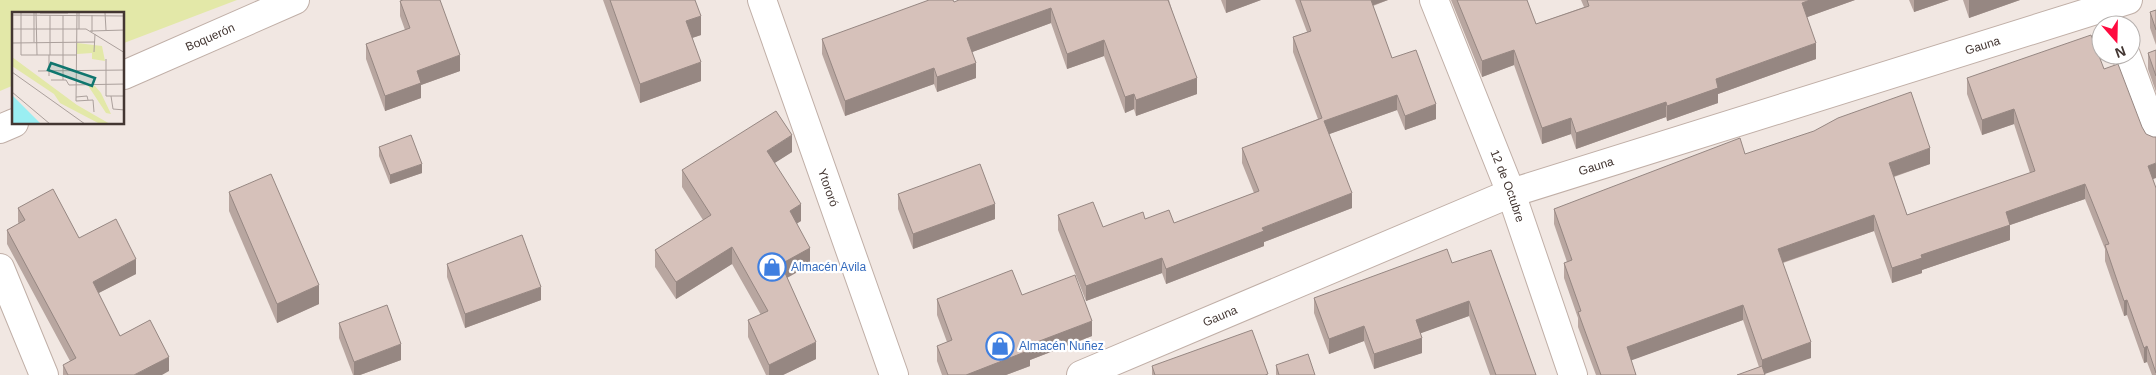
<svg xmlns="http://www.w3.org/2000/svg" width="2156" height="375" viewBox="0 0 2156 375" font-family="Arial,sans-serif">
<rect width="100%" height="100%" fill="#f1e7e2"/>
<polygon fill="#e3e8a8" points="0,0 237,0 124,43 124,14 14,14 14,85 0,91"/>
<g fill="none" stroke-linecap="round" stroke-linejoin="round">
<g stroke="#c0afa7" stroke-width="30">
<g id="minor">
<path id="s1" d="M762 0 894 375"/>
<path id="s2" d="M1434 0 1511 193 1573 375"/>
<polyline points="2126,55 2156,137"/>
<path id="s3" d="M124 75 295 0"/>
<polyline points="0,129 14,123"/>
<polyline points="0,268 44,375"/>
<path id="s4" d="M1081 375 1511 193 2128 0"/>
</g>
</g>
<use href="#minor" stroke="#fff" stroke-width="28"/>
</g>
<g fill="#b8a6a0">
<polygon points="603,0 695,0 701,35 692,38 701,81 640,103"/>
<polygon points="1169,0 1197,94 1136,116 1134,109 1125,113 1104,56 1067,69 1051,23 972,52 976,78 937,92 934,84 845,116 822,54 822,39 954,2"/>
<polygon points="1221,0 1261,0 1226,13"/>
<polygon points="1295,0 1388,0 1373,6 1392,58 1436,119 1405,130 1397,110 1329,134 1352,208 1264,242 1264,246 1166,284 1162,273 1086,301 1058,230 1058,215 1103,227 1145,219 1174,223 1254,193 1242,163 1242,148 1318,119 1293,52 1293,37 1307,32"/>
<polygon points="1451,0 1527,0 1536,24 1584,7 1581,0 1855,0 1807,17 1816,59 1718,94 1718,103 1667,121 1666,117 1576,149 1571,134 1542,144 1514,65 1482,77"/>
<polygon points="1909,0 1949,0 1914,12"/>
<polygon points="1963,0 2020,0 1969,18"/>
<polygon points="400,1 460,71 421,85 421,98 385,111 366,59 366,44 405,30 400,16"/>
<polygon points="2156,10 2156,45 2150,28 2150,12"/>
<polygon points="2156,50 2156,92 2148,69 2148,53"/>
<polygon points="2104,69 2153,179 2156,188 2156,375 2152,375 2147,362 2144,363 2127,315 2124,316 2105,261 2105,249 2085,199 2010,225 2010,240 1922,270 1922,273 1892,283 1874,231 1783,263 1811,358 1759,367 1743,320 1631,360 1636,375 1596,375 1578,327 1578,318 1564,278 1564,263 1567,262 1554,224 1554,209 1745,154 1930,164 1894,177 1907,215 2030,173 2014,124 1982,135 1967,94 1967,78"/>
<polygon points="379,147 422,173 390,184 379,156"/>
<polygon points="792,152 774,163 801,221 796,223 810,265 787,278 816,359 783,375 766,375 748,337 748,320 761,315 732,264 676,299 655,267 655,250 703,220 682,187 682,170"/>
<polygon points="229,192 319,304 277,323 229,211"/>
<polygon points="898,194 995,219 913,249 898,209"/>
<polygon points="18,208 79,238 136,274 98,293 120,336 169,371 70,361 7,244 7,230 19,224 18,222"/>
<polygon points="1452,263 1536,375 1490,375 1469,316 1420,333 1422,353 1374,369 1364,341 1329,354 1314,313 1314,298"/>
<polygon points="447,264 541,300 465,328 447,277"/>
<polygon points="1022,295 1092,336 1030,360 1030,366 1006,375 942,375 937,361 937,346 947,342 937,315 937,299"/>
<polygon points="339,323 401,360 360,375 353,375 339,338"/>
<polygon points="63,365 68,375 63,375"/>
<polygon points="1276,365 1315,375 1276,375"/>
<polygon points="1152,366 1268,375 1152,375"/>
</g>
<g fill="#968782">
<polygon points="1226,0 1261,0 1226,13"/>
<polygon points="1368,0 1388,0 1368,7"/>
<polygon points="1810,0 1855,0 1802,19 1802,3"/>
<polygon points="1914,0 1949,0 1914,12"/>
<polygon points="1969,0 2020,0 1969,18"/>
<polygon points="1051,8 1051,23 967,54 967,38"/>
<polygon points="701,16 701,35 686,40 686,21"/>
<polygon points="1104,40 1104,56 1067,69 1067,54"/>
<polygon points="1816,43 1816,59 1718,94 1718,103 1667,121 1667,106 1716,79"/>
<polygon points="1514,50 1514,65 1482,77 1482,61"/>
<polygon points="460,55 460,71 421,85 421,98 385,111 385,96 417,71"/>
<polygon points="701,62 701,81 640,103 640,84"/>
<polygon points="976,63 976,78 937,92 937,77"/>
<polygon points="934,68 934,84 845,116 845,101"/>
<polygon points="1197,78 1197,94 1136,116 1136,100"/>
<polygon points="1134,94 1134,109 1125,113 1125,97"/>
<polygon points="1397,95 1397,110 1324,136 1324,121"/>
<polygon points="1666,102 1666,117 1576,149 1576,133"/>
<polygon points="1436,104 1436,119 1405,130 1405,116"/>
<polygon points="2014,109 2014,124 1982,135 1982,120"/>
<polygon points="1571,118 1571,134 1542,144 1542,128"/>
<polygon points="792,135 792,152 767,168 767,151"/>
<polygon points="1930,148 1930,164 1889,178 1889,163"/>
<polygon points="2156,163 2156,178 2148,181 2148,166"/>
<polygon points="422,164 422,173 390,184 390,175"/>
<polygon points="2085,184 2085,199 2010,225 2010,240 1922,270 1922,273 1892,283 1892,268 2006,212"/>
<polygon points="1352,193 1352,208 1264,242 1264,246 1166,284 1166,269 1262,228"/>
<polygon points="801,204 801,221 790,228 790,211"/>
<polygon points="995,204 995,219 913,249 913,234"/>
<polygon points="1874,215 1874,231 1778,264 1778,249"/>
<polygon points="732,247 732,264 676,299 676,282"/>
<polygon points="810,248 810,265 781,281 781,264"/>
<polygon points="1162,258 1162,273 1086,301 1086,286"/>
<polygon points="136,259 136,274 93,296 93,282"/>
<polygon points="319,285 319,304 277,323 277,304"/>
<polygon points="541,287 541,300 465,328 465,314"/>
<polygon points="2127,300 2127,315 2124,316 2124,301"/>
<polygon points="1469,301 1469,316 1416,335 1416,320"/>
<polygon points="1743,305 1743,320 1627,362 1627,347"/>
<polygon points="1092,321 1092,336 1030,360 1030,366 1006,375 966,375 1029,345"/>
<polygon points="1364,326 1364,341 1329,354 1329,339"/>
<polygon points="1422,338 1422,353 1374,369 1374,354"/>
<polygon points="816,342 816,359 783,375 769,375 769,365"/>
<polygon points="1811,342 1811,358 1762,375 1762,360"/>
<polygon points="401,344 401,360 360,375 354,375 354,362"/>
<polygon points="2147,346 2147,362 2144,363 2144,348"/>
<polygon points="169,357 169,371 162,375 134,375"/>
</g>
<g fill="#d6c1ba" stroke="#968782">
<polygon points="403,0 440,0 460,55 417,71 421,83 385,96 366,44 410,28 400,1"/>
<polygon points="610,0 695,0 701,16 686,21 701,62 640,84"/>
<polygon points="929,0 953,0 954,2 959,0 1168,0 1197,78 1136,100 1134,94 1125,97 1104,40 1067,54 1051,8 967,38 976,63 937,77 934,68 845,101 822,39"/>
<polygon points="1300,0 1371,0 1392,58 1416,50 1436,104 1405,116 1397,95 1324,121 1352,193 1262,228 1264,231 1166,269 1162,258 1086,286 1058,215 1093,202 1103,227 1143,212 1145,219 1169,210 1174,223 1259,191 1242,148 1322,118 1293,37 1311,31"/>
<polygon points="1457,0 1527,0 1536,24 1589,6 1587,0 1810,0 1802,3 1816,43 1716,79 1718,88 1667,106 1666,102 1576,133 1571,118 1542,128 1514,50 1482,61"/>
<polygon points="2156,10 2156,30 2150,12"/>
<polygon points="2091,35 2104,69 2118,64 2142,127 2146,134 2153,137 2156,137 2156,163 2148,166 2156,188 2156,373 2147,346 2144,348 2127,300 2124,301 2105,245 2109,244 2085,184 2006,212 2010,225 1921,255 1922,258 1892,268 1874,215 1778,249 1811,342 1762,360 1743,305 1627,347 1636,375 1601,375 1578,312 1581,311 1564,263 1572,260 1554,209 1740,138 1745,154 1814,131 1838,118 1911,92 1930,148 1889,163 1907,215 2035,171 2014,109 1982,120 1967,78"/>
<polygon points="2156,50 2156,76 2148,53"/>
<polygon points="776,111 792,135 767,151 801,204 790,211 810,248 781,264 816,342 769,365 748,320 768,311 732,247 676,282 655,250 711,215 682,170"/>
<polygon points="411,135 422,164 390,175 379,147"/>
<polygon points="980,164 995,204 913,234 898,194"/>
<polygon points="271,174 319,285 277,304 229,192"/>
<polygon points="53,189 79,238 116,219 136,259 93,282 120,336 150,320 169,357 134,375 68,375 63,365 76,358 7,230 25,220 18,208"/>
<polygon points="522,235 541,287 465,314 447,264"/>
<polygon points="1447,249 1452,263 1491,250 1536,375 1496,375 1469,301 1416,320 1422,338 1374,354 1364,326 1329,339 1314,298"/>
<polygon points="1012,270 1022,295 1075,275 1092,321 1029,345 1030,350 966,375 948,375 937,346 952,340 937,299"/>
<polygon points="387,305 401,344 354,362 339,323"/>
<polygon points="1252,330 1268,374 1265,375 1155,375 1152,366"/>
<polygon points="1308,354 1315,375 1279,375 1276,365"/>
<polygon points="1762,366 1765,375 1737,375"/>
</g>
<defs>
<g id="shop-ring" transform="scale(1.4375)"><circle r="9.5" fill="#fff" stroke="#3f7fe0" stroke-width="1.5"/><path d="M-5-2.5h2.3a2.7 3.5 0 0 1 5.4 0H5L5.5 6h-11ZM-1.5-2.5h3a1.5 2.3 0 0 0-3 0Z" fill="#3f7fe0"/></g>
</defs>
<g fill-rule="evenodd">
<use href="#shop-ring" x="772" y="267"/>
<use href="#shop-ring" x="1000" y="346"/>
</g>
<g text-anchor="middle" stroke-width="4.5" stroke-linejoin="round" paint-order="stroke">
<g font-size="12" fill="#433632" stroke="#fff">
<text dy="4" stroke="none"><textPath href="#s3" startOffset="94">Boquerón</textPath></text>
<text dy="4" stroke="none"><textPath href="#s4" startOffset="961">Gauna</textPath></text>
<text dy="4" stroke="none"><textPath href="#s4" startOffset="556">Gauna</textPath></text>
<text dy="4" stroke="none"><textPath href="#s2" startOffset="200">12 de Octubre</textPath></text>
<text dy="4" stroke="none"><textPath href="#s1" startOffset="199">Ytororó</textPath></text>
<text dy="4" stroke="none"><textPath href="#s4" startOffset="151">Gauna</textPath></text>
</g>
<g font-size="12" fill="#366cbe" stroke="#fff" text-anchor="start">
<text x="791" y="271">Almacén Avila</text>
<text x="1019" y="350">Almacén Nuñez</text>
</g>
</g>
<g transform="translate(12 12)">
<rect width="112" height="112" fill="#f1e7e2"/>
<path d="M65 31 90 34 93 49 80 47V41L65 42ZM0 45 65 93 98 112H88L48 91 42 82 0 54ZM75 72 83 74 89 81 99 102 94 101Z" fill="#e3e8a8"/>
<path d="M0 83 29 112H0Z" fill="#9aeef2"/>
<path fill="none" stroke="#aba09c" stroke-width="1" d="M9 0V43H64M22 0V30M24 0 25 43M65 0 64 89 81 88 82 100M28 1H56M93 1 94 18M0 3 113 4M38 3V43M0 17H22M22 17H74L113 41M67 17V0M78 19 113 18M80 20V3M0 31 83 30M82 40 83 22M37 43V64M94 47V84H113M26 59 113 58M0 60 73 112M39 68H54L57 73 113 72M51 68V3M0 80 38 112M99 84 101 97 113 98M64 85 75 84 76 88"/>
<path fill="#0f766e" fill-opacity="0.15" stroke="#0f766e" stroke-width="2.5" d="M39 51 83 66 80 74 36 58Z"/>
<rect width="112" height="112" fill="none" stroke="#433632" stroke-width="2.5"/>
</g>
<g transform="translate(2116 40) rotate(160)"><circle r="24" fill="#ffffff" stroke="#b4afad"/>
<path d="M0-4L9 19L0 12L-9 19Z" fill="#ff0b40"/>
<text y="-8" font-size="14" font-weight="bold" text-anchor="middle" fill="#433632">N</text>
</g>
</svg>
